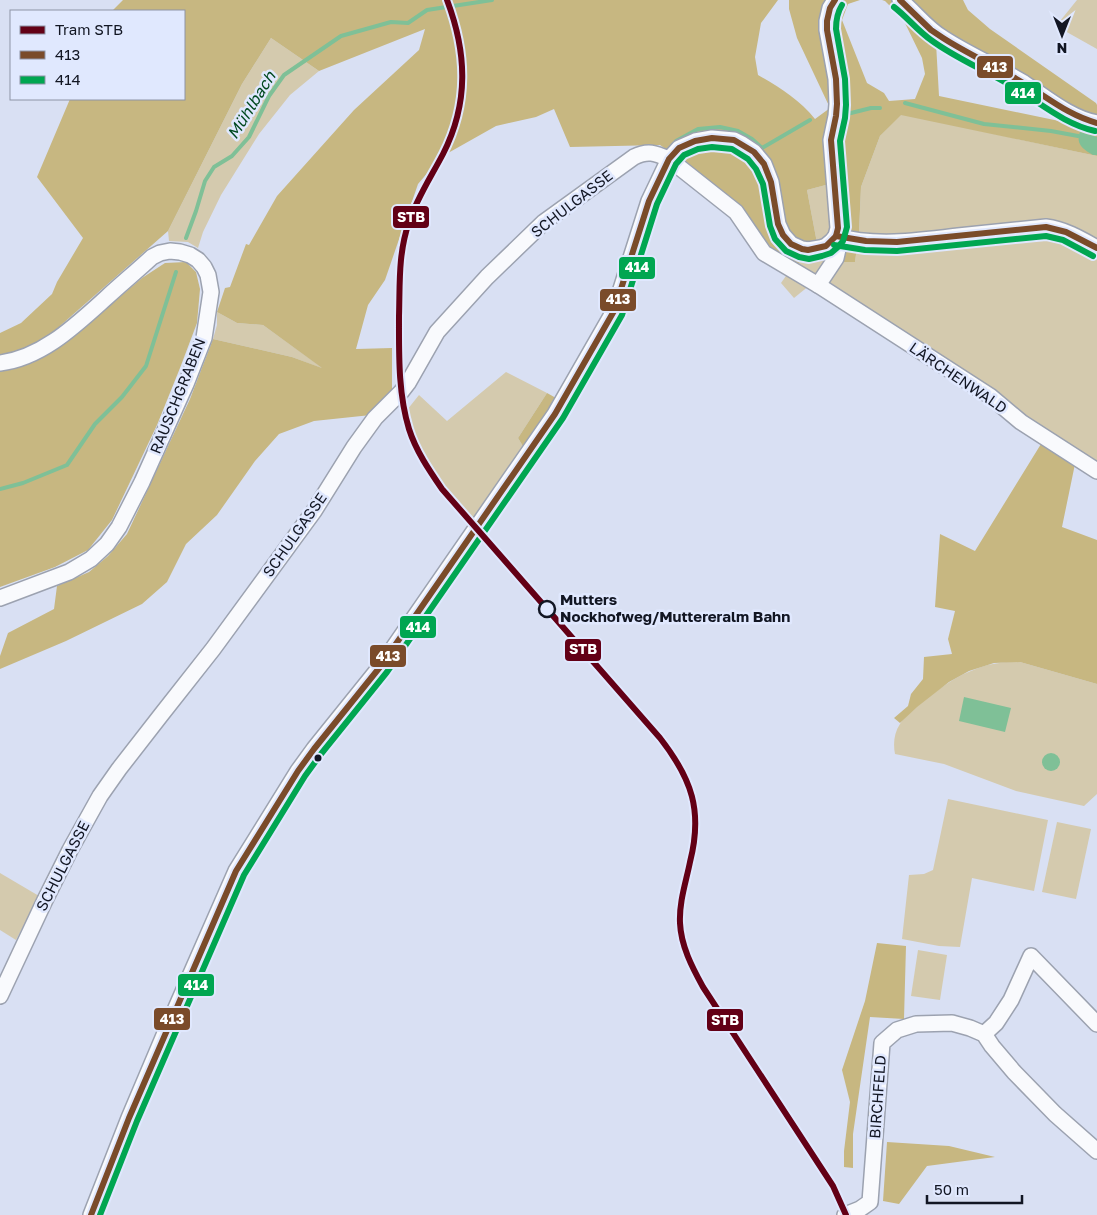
<svg xmlns="http://www.w3.org/2000/svg" width="1097" height="1215" viewBox="0 0 1097 1215" font-family="'Golos Text',sans-serif">
<rect width="100%" height="100%" fill="#d9e0f3"/>
<g fill="#d4caae">
<polygon points="1077,0 1097,0 1097,49 1056,26"/>
<polygon points="271,38 319,71 290,95 259,134 221,195 203,232 198,248 188,242 169,241 168,231 242,84"/>
<polygon points="901,114 1097,156 1097,466 796,266 817,243 807,190 837,182 855,262 859,232 861,187 880,136"/>
<polygon points="788,273 810,285 794,298 781,283"/>
<polygon points="217,312 237,323 263,325 324,369 292,357 213,339 217,325"/>
<path d="M506 372 547 393 518 438 524 448 474 519C453 496 431 472 418 444 413 433 411 421 407 410L419 395 447 421Z"/>
<path d="M1020 662 1097 684V794L1084 806 1016 791 944 764 895 754C893 744 894 733 900 724 910 708 953 677 971 671 978 668 986 665 993 664 1002 662 1011 662 1020 662Z"/>
<polygon points="948,799 1048,820 1034,891 972,878 960,947 939,946 902,939 909,875 924,874 933,870"/>
<polygon points="1057,822 1091,829 1076,899 1042,892"/>
<polygon points="0,873 39,896 16,940 0,930"/>
<polygon points="918,950 947,955 940,1000 911,996"/>
</g>
<g fill="#c7b781" fill-rule="evenodd">
<path d="M123 0H778L761 23 755 57 758 75C779 87 800 100 815 119L830 108 797 38 789 9V0H860L848 4 842 20 867 83 884 93 889 101 915 99 925 74 922 58 903 19 885 1 882 0H963L968 10 990 29 1096 103 1097 105V156L901 115 880 136 861 187 859 232 855 262H840L837 182 807 190 817 243 796 266 772 249 742 210 680 159 660 145 570 147 554 109 536 117 496 126 441 157 418 184 385 280 368 305 356 349 392 348V393L371 415 314 421 279 434 255 461 217 515 186 544 167 582 142 604 66 641 0 669V656L8 633 54 609 57 586 89 572 108 556 127 534 190 399 213 339 292 357 322 368 263 325 237 323 217 312 225 288 230 287 246 244 249 245 277 196 354 110 419 50 425 29 319 71 271 38 242 84 168 231 52 333C35 345 21 353 0 355V333L21 323 52 294 57 282 83 238 37 177 70 99H184V11H112ZM936 43 1024 90 1067 119 1064 122 939 96Z"/>
<polygon points="186,262 196,272 200,289 197,323 180,368 157,425 112,520 88,550 55,567 0,587 0,370 40,359 83,328 142,278 165,263"/>
<polygon points="547,393 556,398 524,448 518,438"/>
<polygon points="1041,444 1075,464 1062,527 1097,540 1097,684 1020,662 994,663 969,671 949,682 917,707 900,723 894,718 908,706 911,694 923,679 924,657 952,654 948,639 955,611 935,607 940,534 975,551"/>
<polygon points="877,943 906,946 904,1019 870,1017 853,1134 853,1168 844,1167 844,1151 850,1102 842,1070 865,1001"/>
<polygon points="887,1142 949,1146 995,1157 927,1166 899,1204 883,1201"/>
</g>
<g fill="#7fc097">
<path d="M1080 132 1097 137V155H1093C1084 150 1075 144 1080 132Z"/>
<polygon points="964,697 1011,708 1005,732 959,721"/>
<circle cx="1051" cy="762" r="9"/>
</g>
<g fill="none" stroke-linecap="round" stroke-linejoin="round">
<g stroke="#7fc097" stroke-width="4">
<polyline points="905,103 984,124 1051,131 1078,136"/>
<polyline points="847,114 871,108 880,108"/>
<polyline points="676,141 698,129 720,127 738,131 752,139 762,148 810,120"/>
<polyline points="186,238 196,211 205,181 214,167 232,156 249,137 269,96 284,75 341,36 391,22 408,23 427,10 492,0"/>
<polyline points="0,489 23,483 67,465 95,424 122,397 146,366 176,272"/>
</g>
<g stroke="#9ca2b0" stroke-width="18">
<g id="minor">
<path d="M900 0C915 12 926 28 943 38 969 55 998 67 1024 83 1047 98 1070 118 1097 123"/>
<path d="M836 236C875 247 918 241 958 236 987 233 1016 230 1046 227 1064 229 1081 239 1097 248"/>
<polyline points="818,285 836,258 839,245 836,236"/>
<path d="M0 363C42 358 76 325 106 298 121 284 137 271 152 257L160 253 170 251 180 252 190 255 198 260 204 267 208 275 211 292 204 338 186 384 142 482 119 527 107 544 91 559 69 572 0 598"/>
<path d="M0 996 45 900 70 850 100 796 119 769 161 715 213 649 314 511 354 447 375 418 401 392 408 383 437 332 487 277 544 222 634 157C648 150 655 153 669 159L736 212 764 253 818 285 990 396 1021 422 1097 471"/>
<polyline points="984,1034 996,1023 1011,1000 1031,956 1097,1024"/>
<polyline points="91,1215 129,1118 165,1033 236,871 298,771 314,749 380,667 555,414 614,311 649,201 669,159 679,148 695,141 712,138 734,140 742,144 754,152 764,164 771,182 778,224 783,235 791,244 802,249 808,250 820,248 826,246 832,241 836,236 838,228 831,140 836,116 837,104 836,79 827,30 827,21 830,8 835,0"/>
<polyline points="845,1215 860,1209 870,1202 882,1043 897,1030 916,1024 952,1023 970,1028 984,1034 992,1046 1014,1072 1055,1114 1097,1151"/>
</g>
</g>
<use href="#minor" stroke="#f9fafd" stroke-width="15"/>
<g stroke="#e0e8fe" stroke-width="10">
<g id="bus-1">
<path d="M900 0 931 30 943 38C968 54 995 66 1020 81 1046 96 1067 115 1097 123"/>
<polyline points="836,236 866,241 897,242 1046,227 1066,232 1097,248"/>
<polyline points="91,1215 129,1118 236,871 298,771 314,749 380,667 555,414 614,311 649,201 669,159 679,148 695,141 712,138 734,140 754,152 764,164 771,182 778,224 783,235 791,244 802,249 808,250 826,246 836,236 838,228 831,140 836,116 837,104 836,79 827,30 827,21 830,8 835,0"/>
</g>
</g>
<g stroke="#e0e8fe" stroke-width="10">
<g id="bus-2">
<path d="M894 7C907 17 918 31 931 40 958 60 990 72 1018 90 1043 105 1065 124 1095 131"/>
<polyline points="834,245 865,250 897,251 1046,236 1063,240 1093,256"/>
<path d="M100 1215 137 1121 244 875 305 776 321 754 387 672 563 418 622 315 657 204 676 164 684 155 698 149 712 147 732 149 748 159 756 169 763 184 770 226 775 239 786 251 799 257 809 259 822 256 831 253 838 247 843 241 847 227 840 141 845 118 846 105 845 79 836 29C836 20 837 13 842 5"/>
</g>
</g>
<use href="#bus-1" stroke="#7a4b2a" stroke-width="6"/>
<use href="#bus-2" stroke="#00a651" stroke-width="6"/>
<g stroke="#e0e8fe" stroke-width="10">
<path id="tram-1" d="M447 0C467 53 469 103 443 154 431 177 417 198 409 222 398 254 400 284 399 316 399 354 398 393 409 429 416 451 429 470 442 489L660 738C692 779 703 811 690 862 686 882 679 902 680 923 681 946 692 967 703 987L833 1186 846 1215"/>
</g>
<use href="#tram-1" stroke="#630016" stroke-width="6"/>
</g>
<circle fill="#e0e8fe" stroke="#121623" stroke-width="2.5" cx="547" cy="609" r="8"/>
<circle fill="#121623" stroke="#e0e8fe" stroke-width="2" cx="318" cy="758" r="4.5"/>
<g text-anchor="middle" stroke-width="5" stroke-linejoin="round" paint-order="stroke">
<g font-size="15" fill="#121623" stroke="#e0e8fe">
<text transform="translate(572 204) rotate(-38)" y="5">SCHULGASSE</text>
<text transform="translate(958 378) rotate(34)" y="5">LÄRCHENWALD</text>
<text transform="translate(178 396) rotate(-68)" y="5">RAUSCHGRABEN</text>
<text transform="translate(295 535) rotate(-55)" y="5">SCHULGASSE</text>
<text transform="translate(63 866) rotate(-63)" y="5">SCHULGASSE</text>
<text transform="translate(878 1097) rotate(-86)" y="5">BIRCHFELD</text>
</g>
<g font-size="15" font-weight="bold" fill="#121623" stroke="#e0e8fe" text-anchor="start">
<text x="560" y="605">Mutters<tspan x="560" dy="17">Nockhofweg/Muttereralm Bahn</tspan></text>
</g>
<g font-size="16" font-style="italic" fill="#01491f" stroke="#e0e8fe">
<text transform="translate(251 105) rotate(-58)" y="6">Mühlbach</text>
</g>
</g>
<g stroke="#e0e8fe" stroke-width="2">
<rect x="976" y="55" width="38" height="24" rx="5" fill="#7a4b2a"/>
<rect x="1004" y="81" width="38" height="24" rx="5" fill="#00a651"/>
<rect x="392" y="205" width="38" height="24" rx="5" fill="#630016"/>
<rect x="618" y="256" width="38" height="24" rx="5" fill="#00a651"/>
<rect x="599" y="288" width="38" height="24" rx="5" fill="#7a4b2a"/>
<rect x="399" y="615" width="38" height="24" rx="5" fill="#00a651"/>
<rect x="564" y="638" width="38" height="24" rx="5" fill="#630016"/>
<rect x="369" y="644" width="38" height="24" rx="5" fill="#7a4b2a"/>
<rect x="177" y="973" width="38" height="24" rx="5" fill="#00a651"/>
<rect x="153" y="1007" width="38" height="24" rx="5" fill="#7a4b2a"/>
<rect x="706" y="1008" width="38" height="24" rx="5" fill="#630016"/>
</g>
<g font-size="14" text-anchor="middle" font-weight="bold" fill="#fff">
<text x="995" y="72">413</text>
<text x="1023" y="98">414</text>
<text x="411" y="222">STB</text>
<text x="637" y="272">414</text>
<text x="618" y="304">413</text>
<text x="418" y="632">414</text>
<text x="583" y="654">STB</text>
<text x="388" y="661">413</text>
<text x="196" y="990">414</text>
<text x="172" y="1024">413</text>
<text x="725" y="1025">STB</text>
</g>
<rect x="10" y="10" width="175" height="90" fill="#e0e8fe" stroke="#8e94a6"/>
<rect x="20" y="26" width="25" height="8" fill="#630016" stroke="#8e94a6"/>
<text x="55" y="35" font-size="15" fill="#121623">Tram STB</text>
<rect x="20" y="51" width="25" height="8" fill="#7a4b2a" stroke="#8e94a6"/>
<text x="55" y="60" font-size="15" fill="#121623">413</text>
<rect x="20" y="76" width="25" height="8" fill="#00a651" stroke="#8e94a6"/>
<text x="55" y="85" font-size="15" fill="#121623">414</text>
<g transform="translate(1062 35) rotate(180)" stroke="#e0e8fe" stroke-width="4" paint-order="stroke">
<path d="M0-4L9 19L0 12L-9 19Z" fill="#121623"/>
<text y="-8" font-size="14" font-weight="bold" text-anchor="middle" fill="#121623">N</text>
</g>
<path d="M927 1195v8h95v-8" fill="none" stroke="#121623" stroke-width="2.5"/>
<text x="934" y="1195" font-size="15" fill="#121623" stroke="#e0e8fe" stroke-width="4" paint-order="stroke">50 m</text>
</svg>
